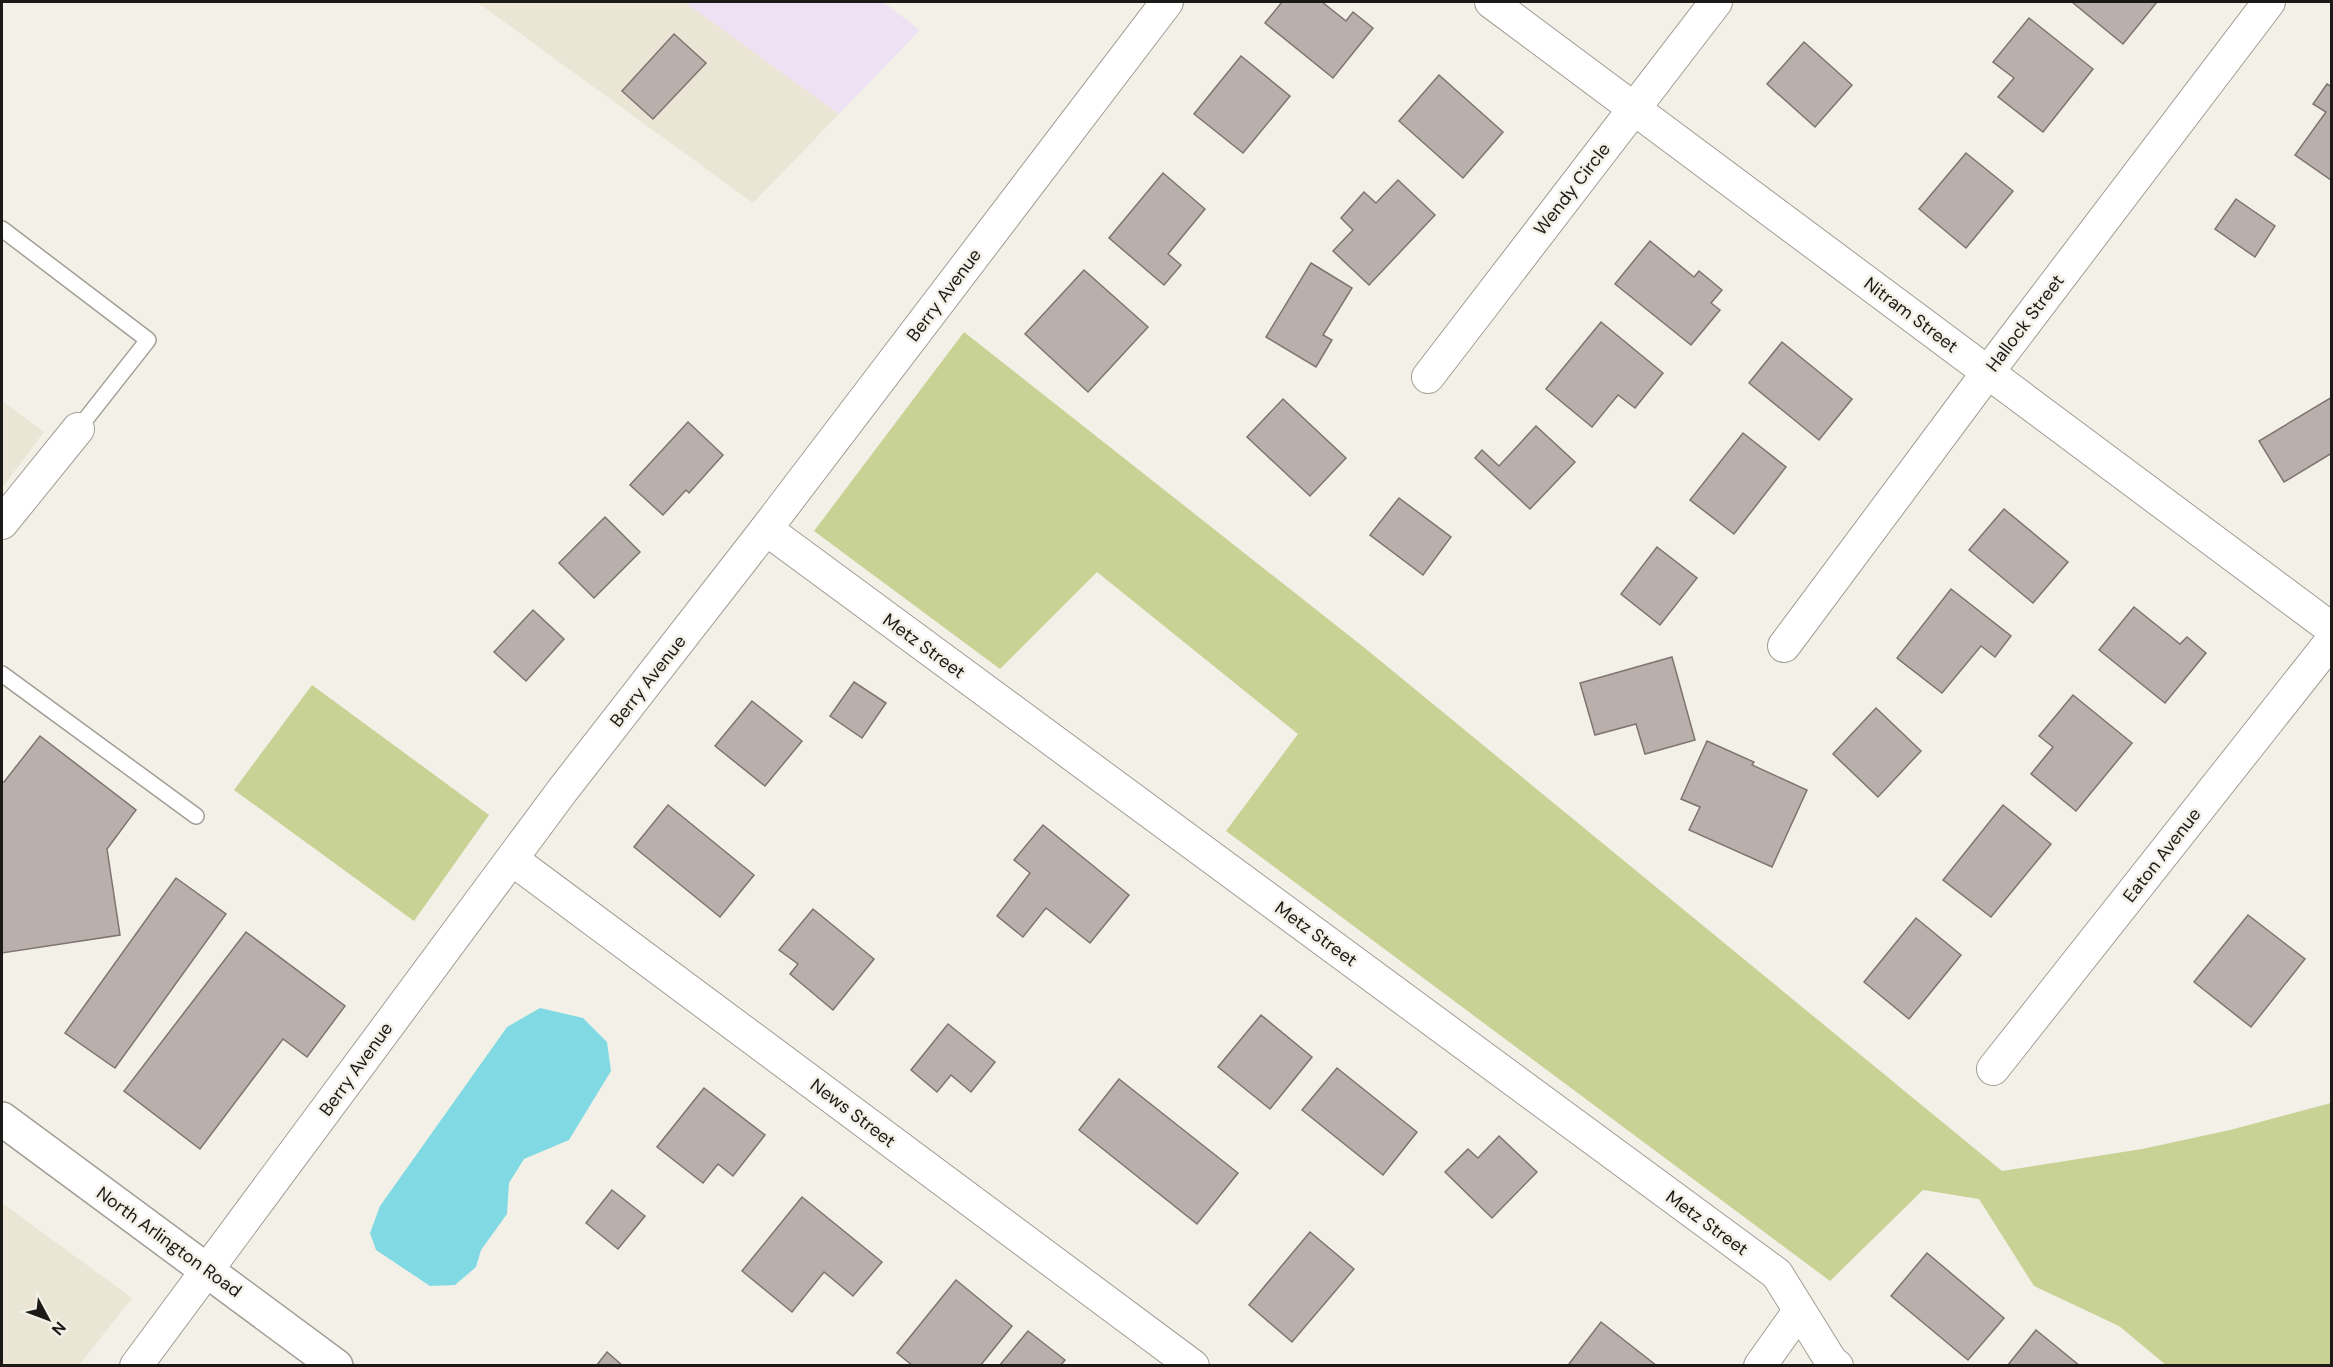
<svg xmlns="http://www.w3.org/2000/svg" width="2333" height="1367" viewBox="0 0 2333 1367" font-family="'DM Sans',sans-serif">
<rect width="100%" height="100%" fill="#f3f0e7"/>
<g fill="#eae5d4">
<polygon points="477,2 685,2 839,114 753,203"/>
<polygon points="2,401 44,432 2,488"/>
<polygon points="2,1203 132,1298 79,1365 2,1365"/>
</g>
<polygon fill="#efe1f4" points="685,2 883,2 920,30 839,114"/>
<g fill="#c8d295">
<polygon points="964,332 1366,649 2002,1171 2142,1149 2230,1130 2331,1103 2331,1365 2166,1365 2119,1326 2034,1286 1979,1199 1923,1190 1830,1281 1226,831 1298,734 1097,572 1000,669 814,531"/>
<polygon points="312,685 489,815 414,921 234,790"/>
</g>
<polygon fill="#81dae3" points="540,1008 583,1018 607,1042 611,1071 569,1140 524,1159 509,1183 507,1214 481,1250 476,1267 455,1285 430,1286 376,1250 370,1233 380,1206 507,1027"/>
<g fill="#b9afab" stroke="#7e7471" stroke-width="1.5">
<polygon points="1282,2 1322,2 1346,21 1353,12 1373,28 1333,78 1265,23"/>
<polygon points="2072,2 2157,2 2123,44"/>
<polygon points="2029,18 2093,69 2043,132 1998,97 2014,78 1993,62"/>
<polygon points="674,34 706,63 653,119 622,91"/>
<polygon points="1804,42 1852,85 1815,127 1767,84"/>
<polygon points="1241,56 1290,96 1243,153 1194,114"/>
<polygon points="1439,75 1503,132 1463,178 1399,121"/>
<polygon points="2327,84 2332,87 2331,180 2295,155 2326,112 2313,104"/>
<polygon points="1966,153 2013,191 1966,248 1919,209"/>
<polygon points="1163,173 1205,209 1168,254 1181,265 1164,285 1109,238"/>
<polygon points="1398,180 1435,215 1369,285 1333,251 1353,230 1341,218 1364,192 1376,203"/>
<polygon points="2236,199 2275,226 2255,257 2215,229"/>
<polygon points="1650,241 1694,277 1699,271 1722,290 1711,303 1720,310 1691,345 1615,284"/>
<polygon points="1311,263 1352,288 1323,335 1332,340 1316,367 1266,337"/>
<polygon points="1084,270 1148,327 1088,392 1025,334"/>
<polygon points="1601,322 1663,373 1635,408 1618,395 1592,427 1546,389"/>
<polygon points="1782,342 1852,399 1819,440 1749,383"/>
<polygon points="2332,397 2332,453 2284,482 2259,441"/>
<polygon points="1283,399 1346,458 1310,496 1247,437"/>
<polygon points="688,422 723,455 689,493 686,490 663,515 630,485"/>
<polygon points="1536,426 1575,462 1530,509 1475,458 1482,450 1499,466"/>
<polygon points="1743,433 1786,467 1734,534 1690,500"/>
<polygon points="1399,498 1451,537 1423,575 1370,535"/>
<polygon points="2004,509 2068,562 2033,603 1969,550"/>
<polygon points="605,517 640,552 594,598 559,563"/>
<polygon points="1657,547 1697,578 1660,625 1621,594"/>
<polygon points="1951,589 2011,636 1995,657 1981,646 1942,693 1897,658"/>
<polygon points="2134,607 2180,644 2187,637 2206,653 2165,703 2099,650"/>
<polygon points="533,610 564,639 526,681 494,652"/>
<polygon points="1672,657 1695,740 1645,754 1636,724 1595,735 1580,683"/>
<polygon points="854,682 886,703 862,738 830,716"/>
<polygon points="2073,695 2132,743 2076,811 2031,774 2053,747 2039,736"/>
<polygon points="752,701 802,741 765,786 715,746"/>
<polygon points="1876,708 1921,751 1878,797 1833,754"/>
<polygon points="40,736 136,810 107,849 120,935 2,953 2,782 4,782"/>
<polygon points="1707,741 1754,762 1752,765 1807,790 1772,867 1689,830 1700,807 1681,799"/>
<polygon points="668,805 754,875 720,917 634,847"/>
<polygon points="2003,805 2051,844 1991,917 1943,880"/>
<polygon points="1043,825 1129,895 1090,943 1046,908 1023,937 997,916 1030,873 1014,860"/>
<polygon points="176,878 226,914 115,1068 65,1033"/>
<polygon points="813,909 874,959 833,1010 790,974 798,964 779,950"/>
<polygon points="2248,915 2305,959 2251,1027 2194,982"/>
<polygon points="1916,918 1961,955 1909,1019 1864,982"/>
<polygon points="246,932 345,1006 307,1057 283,1039 200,1149 124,1091"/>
<polygon points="1261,1015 1312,1057 1270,1109 1218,1067"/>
<polygon points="948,1024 995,1062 971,1092 951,1075 937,1092 911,1070"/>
<polygon points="1337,1068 1417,1132 1383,1175 1302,1110"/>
<polygon points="1119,1079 1238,1173 1197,1224 1079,1130"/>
<polygon points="704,1088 765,1135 733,1176 718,1164 703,1183 657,1147"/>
<polygon points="1499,1136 1537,1172 1492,1218 1445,1172 1468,1149 1478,1158"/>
<polygon points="612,1190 645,1216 618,1249 586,1223"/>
<polygon points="802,1197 882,1262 853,1296 824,1272 792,1312 742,1271"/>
<polygon points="1310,1232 1354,1269 1292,1342 1249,1305"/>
<polygon points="1927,1253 2004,1318 1968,1360 1891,1296"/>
<polygon points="956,1280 1012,1326 980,1366 913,1366 897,1353"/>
<polygon points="1601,1322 1657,1366 1571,1366 1569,1364"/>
<polygon points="2036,1330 2080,1366 2007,1366"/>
<polygon points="1028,1331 1065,1360 1060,1366 999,1366"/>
<polygon points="607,1352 623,1366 596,1366"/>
</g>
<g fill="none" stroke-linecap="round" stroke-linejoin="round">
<g stroke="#a09e95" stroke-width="18">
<g id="service">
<polyline points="2,229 148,340 78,429"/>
<polyline points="2,674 196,816"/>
</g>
</g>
<g stroke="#a09e95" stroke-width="34">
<g id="minor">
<polyline points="1491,2 2332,629"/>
<polyline points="1428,377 1716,2"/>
<polyline points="2,523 78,429"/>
<polyline points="766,529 1777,1274 1831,1361 1837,1366"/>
<polyline points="1784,646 1988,372 2269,2"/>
<polyline points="513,860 1193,1366"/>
<polyline points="1993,1069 2332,640"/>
<polyline points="136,1366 562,791 766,529 1167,2"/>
<polyline points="1760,1366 1799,1311"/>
</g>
</g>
<g stroke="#a09e95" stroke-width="36">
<polyline id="secondary" points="2,1119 336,1366"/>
</g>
<use href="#service" stroke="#fff" stroke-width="15"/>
<use href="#minor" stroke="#fff" stroke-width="32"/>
<use href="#secondary" stroke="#fff" stroke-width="33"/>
</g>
<g text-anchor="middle" stroke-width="5" stroke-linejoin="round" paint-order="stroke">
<g font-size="18" fill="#1b1a16" stroke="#f3f0e7">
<text transform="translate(1572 189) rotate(-52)" y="6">Wendy Circle</text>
<text transform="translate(944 295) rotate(-53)" y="6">Berry Avenue</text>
<text transform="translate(1911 315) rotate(37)" y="6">Nitram Street</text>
<text transform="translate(2025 323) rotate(-53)" y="6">Hallock Street</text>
<text transform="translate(924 646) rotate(36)" y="6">Metz Street</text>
<text transform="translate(648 681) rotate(-52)" y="6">Berry Avenue</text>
<text transform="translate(2162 855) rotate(-52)" y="6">Eaton Avenue</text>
<text transform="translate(1316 934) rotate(36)" y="6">Metz Street</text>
<text transform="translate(356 1069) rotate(-54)" y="6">Berry Avenue</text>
<text transform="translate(853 1113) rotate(37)" y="6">News Street</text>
<text transform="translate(1707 1223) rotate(36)" y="6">Metz Street</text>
<text transform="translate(169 1242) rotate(36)" y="6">North Arlington Road</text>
</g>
</g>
<rect width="2333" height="1367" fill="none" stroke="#1b1a16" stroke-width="6"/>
<g transform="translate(48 1319) rotate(131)" stroke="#f3f0e7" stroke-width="4.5" paint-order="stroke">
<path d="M0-4.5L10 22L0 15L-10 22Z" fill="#1b1a16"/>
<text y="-9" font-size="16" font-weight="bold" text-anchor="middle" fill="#1b1a16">N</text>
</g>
</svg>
